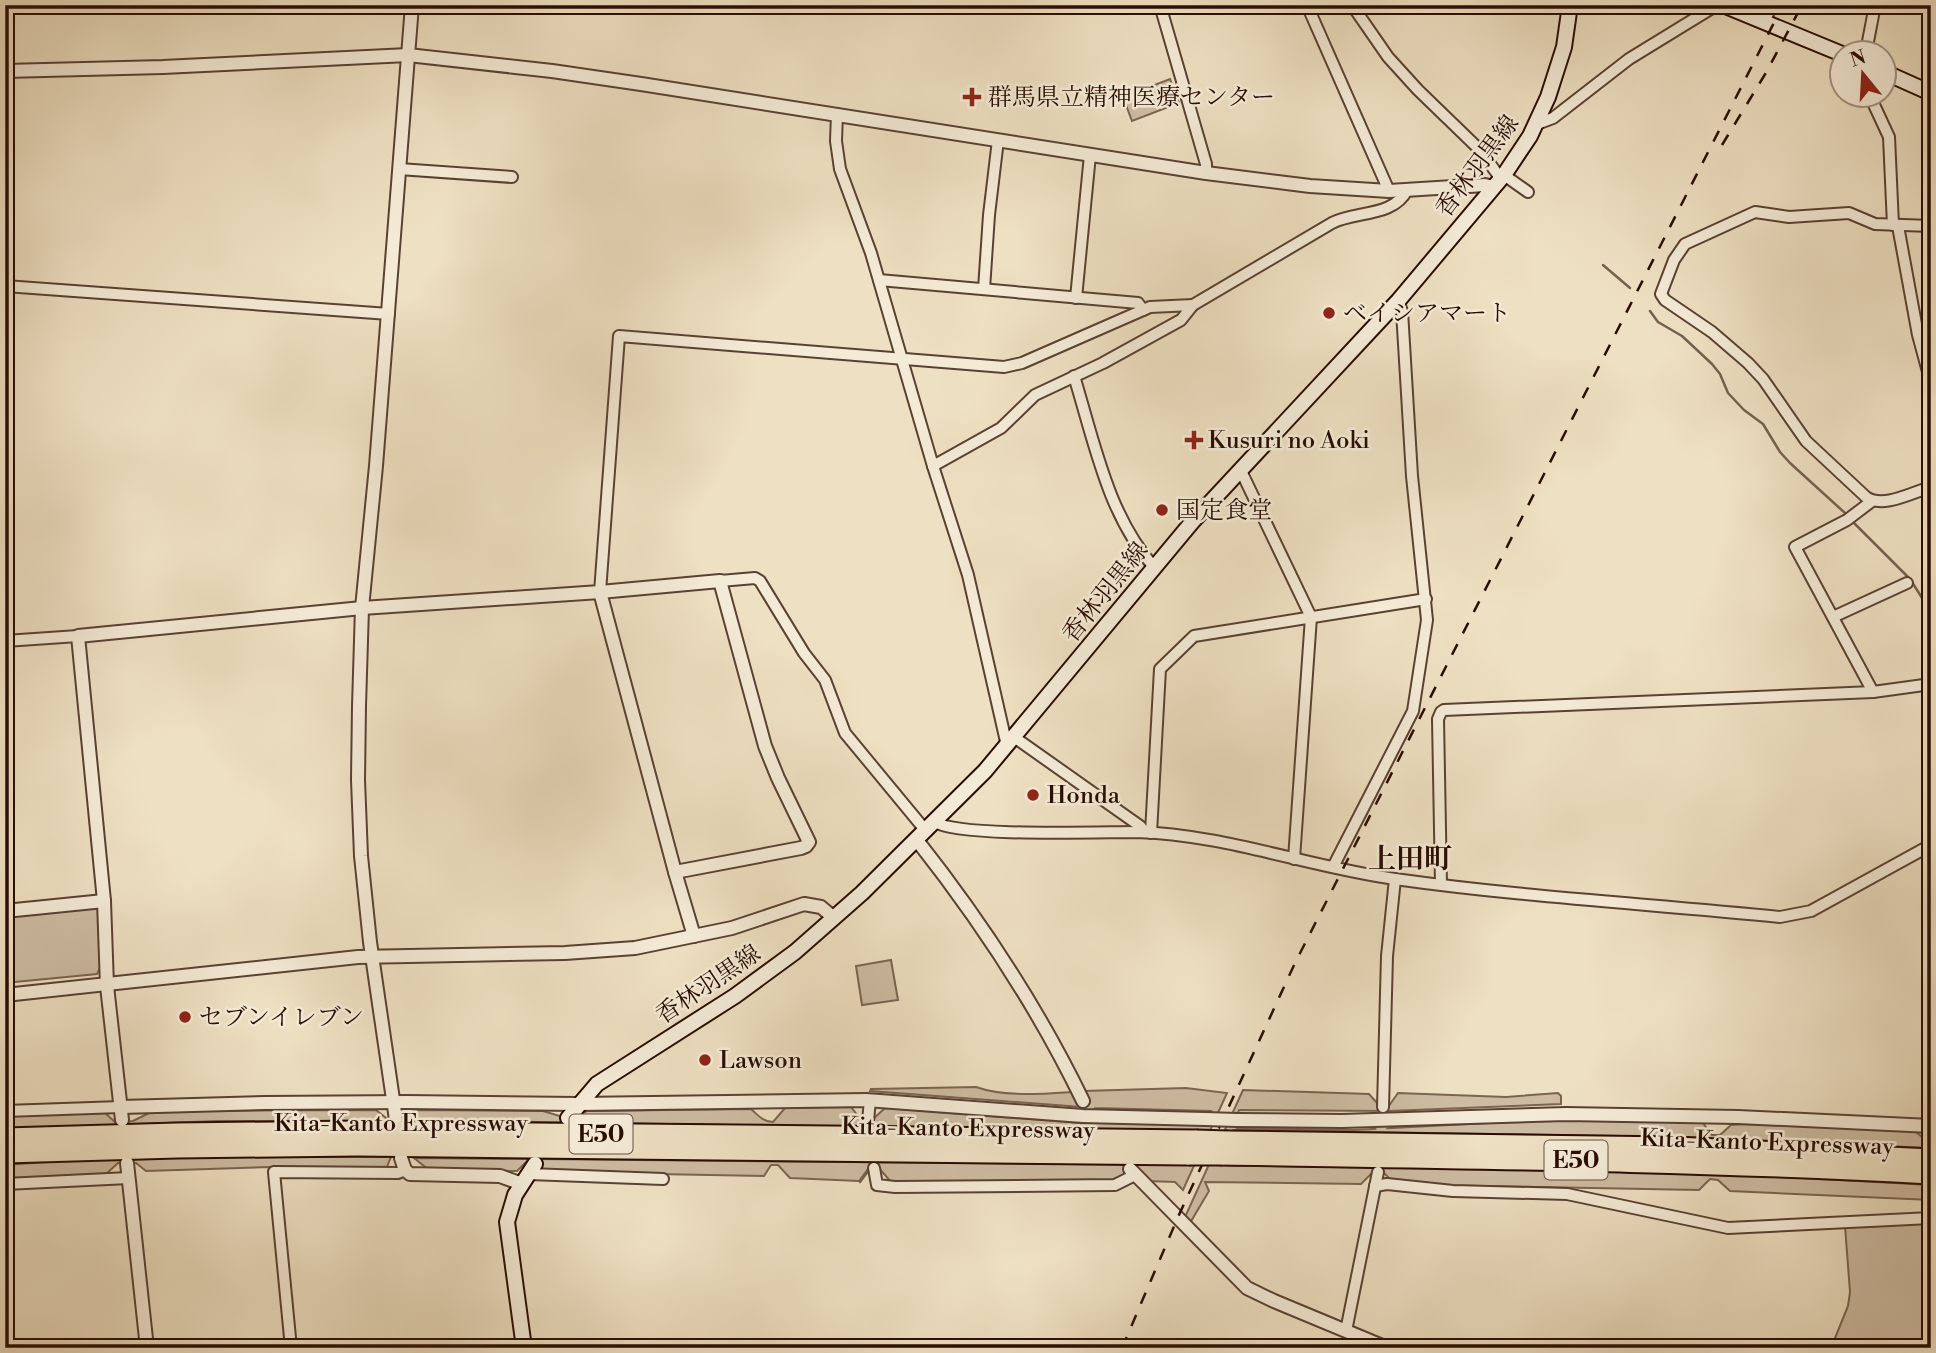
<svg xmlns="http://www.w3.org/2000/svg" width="1936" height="1353" viewBox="0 0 1936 1353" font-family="'Libre Bodoni','Noto Serif JP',serif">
<rect width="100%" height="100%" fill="#eee0c2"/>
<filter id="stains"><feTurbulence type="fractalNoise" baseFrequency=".00286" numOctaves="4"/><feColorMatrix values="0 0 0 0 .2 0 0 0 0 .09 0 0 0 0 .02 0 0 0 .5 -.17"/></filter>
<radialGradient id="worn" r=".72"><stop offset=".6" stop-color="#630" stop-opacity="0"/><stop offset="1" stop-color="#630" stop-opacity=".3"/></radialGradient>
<g fill="#cdbca2" stroke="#7b6452" stroke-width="2">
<polygon points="1170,79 1179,103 1132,121 1123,97"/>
<polygon points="97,907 100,911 101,966 97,974 5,983 5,916"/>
<polygon points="891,960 898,1000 862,1005 856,966"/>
<path d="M976 1087C1004 1097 1042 1094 1071 1092L1077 1102 1083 1091 1186 1088 1227 1093 1183 1190 1175 1182 1148 1181 1135 1168 1124 1171 1125 1175 1115 1180 891 1182 879 1168 868 1169 859 1181 790 1178 778 1165H771L764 1176 547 1172 539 1167 540 1165 526 1162 517 1171 429 1170 414 1158 1174 1165 1202 1132 408 1120V1118L414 1110 543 1111 573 1120 587 1111 751 1109C758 1115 763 1122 773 1122L785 1108 851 1107 862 1121 872 1120 885 1108 1082 1123 1205 1124 1211 1111 1095 1108 870 1091 871 1089Z"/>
<polygon points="1243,1090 1369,1094 1378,1104 1388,1107 1398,1093 1506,1097 1558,1093 1561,1096 1561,1104 1389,1111 1239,1110 1233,1124 1237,1128 1354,1130 1544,1120 1702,1122 1712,1135 1720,1135 1731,1125 1746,1124 1915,1131 1931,1145 1931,1148 1678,1137 1234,1130 1229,1132 1215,1165 1711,1173 1931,1185 1931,1200 1730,1191 1718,1180 1710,1179 1699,1190 1425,1185 1391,1180 1383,1172 1373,1172 1361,1184 1205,1182 1209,1191 1190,1223 1185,1217"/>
<polygon points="376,1110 386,1118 386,1121 217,1121 5,1129 5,1116 104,1112 115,1122 133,1121 151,1112 164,1111"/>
<polygon points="201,1157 391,1157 386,1169 269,1167 146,1171 136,1163 118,1163 106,1174 5,1181 5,1165 59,1161"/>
<polygon points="1931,1221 1931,1348 1831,1348 1848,1306 1850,1292 1845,1226"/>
</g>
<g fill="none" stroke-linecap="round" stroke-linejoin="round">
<g stroke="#77604f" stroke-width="2.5">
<polyline points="1603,265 1630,288"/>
<polyline points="1650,311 1658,322 1682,336 1712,364 1720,374 1728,393 1744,410 1763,424 1780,452 1790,463 1845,513"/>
<polyline points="1854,523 1910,579 1931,612"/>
<polyline points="860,1182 869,1170"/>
</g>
<polyline stroke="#d0c0a5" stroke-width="10" stroke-dasharray="10 5" stroke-linecap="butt" points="1380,1145 1383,1107"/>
<polyline stroke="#d0c0a5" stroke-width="12" stroke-dasharray="12 6" stroke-linecap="butt" points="1083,1101 1112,1143"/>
<g stroke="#5a4133" stroke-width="14">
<g id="minor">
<polyline points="1160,5 1206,164 1206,173"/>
<polyline points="1307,5 1389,191"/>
<polyline points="1352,5 1388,57 1418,90 1480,150 1501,179"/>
<polyline points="1764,22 1772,5"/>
<polyline points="1866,52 1875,5"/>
<polyline points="1869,94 1889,137 1893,225"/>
<polyline points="837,114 836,141 840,169 871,253 933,466 968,575 1007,746"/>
<polyline points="1537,124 1553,118 1629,59 1717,5"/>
<polyline points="399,169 512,177"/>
<polyline points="1504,175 1528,192"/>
<polyline points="1898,226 1918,335 1931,383"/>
<path d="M1931 226 1875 224 1849 213 1789 217 1755 212 1685 244 1674 260 1661 294 1665 300 1712 332 1748 363 1763 379 1806 441 1866 497C1883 509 1913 492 1931 487"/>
<polyline points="879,280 1138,303 1143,310"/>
<polyline points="5,286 389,314"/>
<polyline points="984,289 989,215 998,140"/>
<polyline points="1076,298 1090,155"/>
<path d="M1074 376C1094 441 1108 516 1154 567"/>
<path d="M933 466 1001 428 1035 395 1103 363 1181 320 1193 305 1332 223C1355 211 1394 217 1407 190"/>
<polyline points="1241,471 1311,617 1294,859"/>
<polyline points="1872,501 1847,520 1795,547 1873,692"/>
<polyline points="720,581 755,578 760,581 804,653 825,680 845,733 926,831"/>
<polyline points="600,592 619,336 1004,367 1022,363 1150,307 1193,305"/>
<polyline points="1833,617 1907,583"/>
<polyline points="5,641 78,636"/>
<polyline points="1014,737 1140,826 1145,832"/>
<path d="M935 822C958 837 1099 832 1135 832 1224 834 1308 867 1395 879 1523 897 1652 904 1780 917L1811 911 1931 845"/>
<polyline points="1151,833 1160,669 1194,636 1426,599"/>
<polyline points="1333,867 1413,711 1427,620 1412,476 1402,311 1398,301"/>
<polyline points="1441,884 1438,719 1441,712 1444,710 1873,692 1931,684"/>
<polyline points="1383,1107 1387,956 1395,879"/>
<polyline points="5,1111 121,1107"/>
<polyline points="868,1121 870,1100"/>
<polyline points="874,1168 877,1185 895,1187 1115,1185 1135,1175"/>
<polyline points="529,1174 663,1179"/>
<polyline points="5,1184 129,1178"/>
<polyline points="1375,1186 1387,1184 1453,1191 1567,1194 1728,1228 1931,1218"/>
<polyline points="1346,1331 1378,1172"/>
<polyline points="291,1348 274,1172 398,1173 405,1170"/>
</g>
</g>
<g stroke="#5a4133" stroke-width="16">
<g id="tertiary">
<polyline points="5,71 163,67 408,55 552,71 641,84 1206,173 1310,186 1389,191 1485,185 1494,187"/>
<polyline points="600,592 675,872 694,936"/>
<path d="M916 839C980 920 1038 1008 1083 1101"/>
<polyline points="5,911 104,901"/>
<polyline points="5,995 358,957 565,953 635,948 732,928 804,904 821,907 834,918"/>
<polyline points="121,1107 265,1103 407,1102 578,1104 866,1100 1083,1116 1205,1119"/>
<polyline points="122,1120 107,986 104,901 78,636 362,608 600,592 720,581 765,746 778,778 809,842 806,846 801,848 675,872"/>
<polyline points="396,1120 370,942 361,856 358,780 359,706 362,608 376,466 412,5"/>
<polyline points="1237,1120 1342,1121 1566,1114 1738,1117 1931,1126"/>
<polyline points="401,1158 405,1170 410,1174 500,1176 522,1184"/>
<polyline points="127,1163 147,1348"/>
<polyline points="1130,1169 1247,1288 1274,1301 1387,1348"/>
</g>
</g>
<g stroke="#290c03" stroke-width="18">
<g id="secondary">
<polyline points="1723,5 1842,54"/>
<polyline points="1884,72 1931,93"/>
<polyline points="568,1118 597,1084 735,996 795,952 862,893 985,771 1193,521 1398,301 1504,175 1530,136 1548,97 1564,47 1570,5"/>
<polyline points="524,1348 507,1222 515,1195 535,1164"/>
</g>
</g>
<g stroke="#290c03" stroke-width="23">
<g id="motorway">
<polyline points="5,1138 177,1133 356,1131 1196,1140"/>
<polyline points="1228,1141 1676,1147 1931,1159"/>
<polyline points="5,1153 177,1148 357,1146 1189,1155"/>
<path d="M1222 1155C1458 1159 1694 1161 1931 1174"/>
</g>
</g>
<use href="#minor" stroke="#f4ebd7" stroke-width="10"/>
<use href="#tertiary" stroke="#f4ebd7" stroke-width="12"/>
<use href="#secondary" stroke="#f4ebd7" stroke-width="14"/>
<use href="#motorway" stroke="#eee0c2" stroke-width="19"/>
<g stroke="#290c03" stroke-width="2.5" stroke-dasharray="12 12" stroke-linecap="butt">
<polyline points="1722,145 1767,71 1802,5"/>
<polyline points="1122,1348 1178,1217 1295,963 1783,5"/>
</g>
<g stroke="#5a4133" stroke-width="16" stroke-linecap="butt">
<polyline id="tertiary-bridge" points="1205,1119 1237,1120"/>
</g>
<g stroke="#290c03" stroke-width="23" stroke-linecap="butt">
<g id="motorway-bridge">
<polyline points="1196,1140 1228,1141"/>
<polyline points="1189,1155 1222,1155"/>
</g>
</g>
<use href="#tertiary-bridge" stroke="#f4ebd7" stroke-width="12"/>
<use href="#motorway-bridge" stroke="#eee0c2" stroke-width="19"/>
</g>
<g fill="#8f2418" stroke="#f4ebd7" stroke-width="2.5">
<path d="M968.5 86.5h7v7h7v7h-7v7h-7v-7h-7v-7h7z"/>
<circle cx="1329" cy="313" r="7"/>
<path d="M1190.5 429.5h7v7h7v7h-7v7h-7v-7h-7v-7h7z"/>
<circle cx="1162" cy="510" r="7"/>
<circle cx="1033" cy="795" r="7"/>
<circle cx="185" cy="1017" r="7"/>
<circle cx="705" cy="1060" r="7"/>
</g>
<g text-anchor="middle" stroke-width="5" stroke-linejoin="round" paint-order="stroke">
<g fill="#f4ebd7" stroke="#664f43" stroke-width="2">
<rect x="569.5" y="1114.5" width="63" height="39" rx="5"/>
<rect x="1544.5" y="1140.5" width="63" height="39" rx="5"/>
</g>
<g font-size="23" font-weight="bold" fill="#290c03">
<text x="601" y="1142">E50</text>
<text x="1576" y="1168">E50</text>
</g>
<g font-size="24" fill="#290c03" stroke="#f4ebd7" text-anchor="start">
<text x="988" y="105">群馬県立精神医療センター</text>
<text x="1343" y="321">ベイシアマート</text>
<text x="1208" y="448">Kusuri no Aoki</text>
<text x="1176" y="518">国定食堂</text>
<text x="1047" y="803">Honda</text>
<text x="199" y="1025">セブンイレブン</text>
<text x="719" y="1068">Lawson</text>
</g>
<g font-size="24" fill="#290c03" stroke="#f4ebd7">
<text transform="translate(1477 166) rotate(-53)" y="8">香林羽黒線</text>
<text transform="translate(1105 592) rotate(-51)" y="8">香林羽黒線</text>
<text transform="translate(708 984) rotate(-34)" y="8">香林羽黒線</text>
<text x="401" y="1131">Kita-Kanto Expressway</text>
<text transform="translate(968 1128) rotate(1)" y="8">Kita-Kanto Expressway</text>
<text transform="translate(1767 1142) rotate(2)" y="8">Kita-Kanto Expressway</text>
</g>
<g font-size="28" font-weight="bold" fill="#290c03" stroke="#f4ebd7">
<text x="1410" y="868">上田町</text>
</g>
</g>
<rect width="1936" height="1353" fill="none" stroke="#eee0c2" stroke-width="28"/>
<rect x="7" y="7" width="1922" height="1339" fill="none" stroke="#290c03" stroke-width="3.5"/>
<rect x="14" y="14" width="1908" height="1325" fill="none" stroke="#290c03" stroke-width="2"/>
<g transform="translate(1863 74) rotate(342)"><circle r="33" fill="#f4ebd7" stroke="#a39282" stroke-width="2"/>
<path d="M0-5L12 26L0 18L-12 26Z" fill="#8f2418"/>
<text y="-10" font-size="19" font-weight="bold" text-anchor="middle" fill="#290c03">N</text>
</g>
<rect width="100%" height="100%" filter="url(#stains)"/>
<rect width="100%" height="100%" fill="url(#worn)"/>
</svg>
